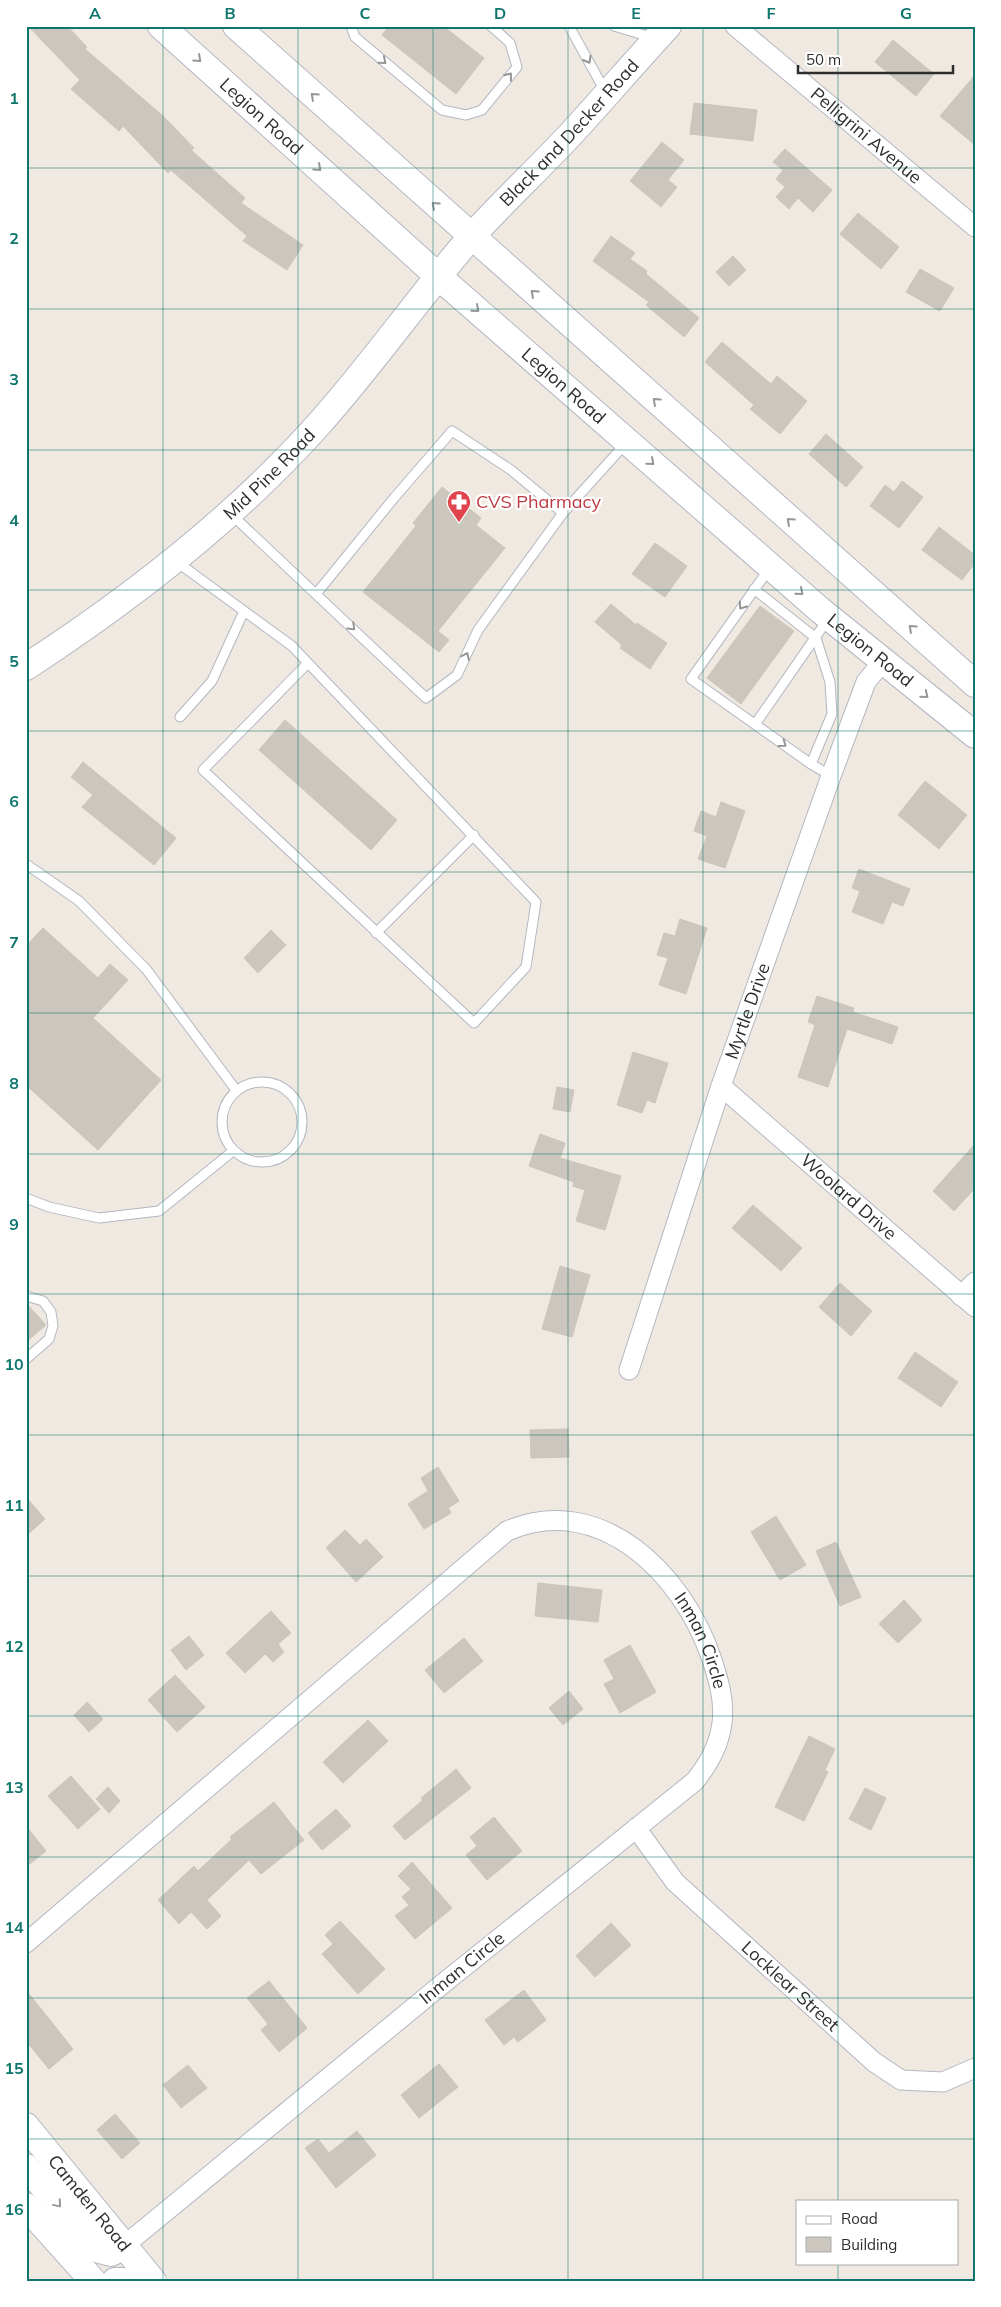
<svg xmlns="http://www.w3.org/2000/svg" width="1001" height="2307" viewBox="0 0 1001 2307" font-family="Mulish,sans-serif">
<rect width="100%" height="100%" fill="#efe9e1"/>
<g fill="#cbc7bf" stroke="#cbc5ba">
<polygon points="28,26 67,26 87,47 85,49 163,116 194,148 191,150 245,198 241,203 303,245 287,270 243,241 247,236 171,170 168,173 123,126 119,131 71,89 80,80"/>
<polygon points="389,26 443,26 484,58 456,94 382,35"/>
<polygon points="893,40 934,74 916,96 875,62"/>
<polygon points="975,75 975,145 940,116"/>
<polygon points="694,103 757,110 753,141 690,134"/>
<polygon points="662,142 684,160 668,180 677,187 661,207 630,181"/>
<polygon points="785,149 832,190 813,212 798,198 789,209 776,197 785,187 776,179 783,170 773,162"/>
<polygon points="858,213 899,247 881,269 840,234"/>
<polygon points="611,236 635,253 630,259 647,271 646,274 699,318 684,337 646,305 649,302 593,261"/>
<polygon points="733,256 746,270 729,286 716,272"/>
<polygon points="920,269 954,288 940,311 906,292"/>
<polygon points="722,342 771,384 777,376 807,401 780,434 750,409 754,405 705,362"/>
<polygon points="826,434 863,467 846,487 809,454"/>
<polygon points="902,481 923,497 899,528 870,506 885,485 894,492"/>
<polygon points="442,487 481,518 476,525 505,548 438,631 449,640 439,652 363,592 416,526 413,523"/>
<polygon points="939,527 975,555 975,563 962,580 922,550"/>
<polygon points="655,543 687,566 665,597 632,574"/>
<polygon points="611,604 636,625 637,623 667,643 650,669 620,648 622,645 595,622"/>
<polygon points="760,606 794,631 741,704 707,678"/>
<polygon points="285,720 397,820 371,850 259,750"/>
<polygon points="83,762 176,838 154,865 82,807 93,795 71,777"/>
<polygon points="925,781 967,815 939,849 898,815"/>
<polygon points="721,802 745,811 725,868 698,859 707,836 694,831 701,811 716,817"/>
<polygon points="859,869 910,889 903,906 892,902 883,924 852,912 860,891 852,888"/>
<polygon points="680,919 707,928 686,994 659,985 668,958 657,955 664,933 675,936"/>
<polygon points="43,928 98,978 110,964 128,980 93,1018 161,1080 98,1150 26,1085 26,946"/>
<polygon points="271,930 286,945 258,973 244,958"/>
<polygon points="817,996 854,1008 853,1012 898,1027 892,1044 847,1029 828,1087 798,1077 815,1025 808,1022"/>
<polygon points="633,1052 668,1063 655,1103 647,1100 642,1113 617,1105"/>
<polygon points="557,1087 574,1090 570,1112 553,1109"/>
<polygon points="540,1134 565,1143 560,1158 621,1176 605,1230 576,1221 585,1190 573,1186 574,1182 529,1166"/>
<polygon points="975,1144 975,1188 954,1211 933,1191"/>
<polygon points="753,1205 802,1248 781,1271 732,1228"/>
<polygon points="560,1266 590,1275 572,1337 542,1329"/>
<polygon points="840,1283 872,1311 851,1336 819,1307"/>
<polygon points="26,1303 46,1325 26,1342"/>
<polygon points="915,1352 958,1382 941,1407 898,1378"/>
<polygon points="568,1429 569,1457 531,1458 530,1430"/>
<polygon points="438,1467 459,1501 448,1508 451,1513 424,1529 408,1504 428,1491 421,1478"/>
<polygon points="26,1497 45,1519 26,1536"/>
<polygon points="776,1516 806,1565 780,1580 751,1532"/>
<polygon points="345,1530 360,1545 366,1539 383,1557 356,1582 326,1548"/>
<polygon points="836,1542 861,1597 840,1606 816,1551"/>
<polygon points="538,1583 602,1590 598,1622 535,1616"/>
<polygon points="904,1600 922,1620 898,1643 879,1624"/>
<polygon points="271,1611 291,1633 278,1644 284,1652 273,1662 265,1654 245,1673 226,1653"/>
<polygon points="189,1636 204,1655 186,1670 171,1650"/>
<polygon points="464,1638 483,1661 444,1693 425,1670"/>
<polygon points="630,1645 656,1692 620,1713 604,1684 614,1679 604,1660"/>
<polygon points="175,1675 205,1707 177,1732 148,1700"/>
<polygon points="569,1691 583,1709 563,1725 549,1708"/>
<polygon points="87,1702 103,1719 89,1732 74,1715"/>
<polygon points="368,1720 388,1741 343,1783 323,1762"/>
<polygon points="809,1736 835,1749 825,1770 828,1772 804,1821 775,1807"/>
<polygon points="456,1769 471,1788 405,1840 393,1826 423,1800 421,1798"/>
<polygon points="71,1776 100,1809 78,1829 48,1796"/>
<polygon points="108,1787 120,1801 109,1813 96,1799"/>
<polygon points="865,1788 886,1798 871,1830 849,1819"/>
<polygon points="274,1802 304,1840 261,1874 249,1860 207,1900 221,1916 207,1929 191,1912 179,1924 158,1900 194,1866 198,1871 232,1839 230,1837"/>
<polygon points="336,1809 351,1826 322,1850 308,1833"/>
<polygon points="494,1817 522,1851 487,1880 466,1855 477,1846 470,1837"/>
<polygon points="26,1826 46,1851 26,1867"/>
<polygon points="412,1862 452,1908 415,1939 395,1916 409,1905 402,1897 411,1889 398,1876"/>
<polygon points="340,1921 385,1969 358,1994 322,1954 333,1944 325,1935"/>
<polygon points="611,1923 631,1945 595,1977 576,1956"/>
<polygon points="269,1981 307,2028 279,2052 261,2030 268,2024 247,1998"/>
<polygon points="26,1990 73,2049 49,2069 26,2041"/>
<polygon points="524,1990 546,2020 518,2042 514,2037 504,2045 485,2020"/>
<polygon points="439,2064 458,2087 419,2118 401,2095"/>
<polygon points="188,2065 207,2088 181,2108 163,2085"/>
<polygon points="115,2114 140,2143 122,2159 97,2130"/>
<polygon points="357,2131 376,2155 336,2188 305,2148 318,2139 329,2153"/>
</g>
<g fill="none" stroke-linecap="round" stroke-linejoin="round">
<g stroke="#b4b7c1" stroke-width="11">
<g id="lane">
<polyline points="351,26 355,37 442,110 466,115 482,110 517,67 510,43 491,26"/>
<polyline points="569,26 605,91"/>
<polyline points="614,26 654,38"/>
<polyline points="232,515 426,698 457,675 478,630 563,513 627,442"/>
<polyline points="177,562 292,646 308,663 536,902 526,967 474,1023 203,770 308,663"/>
<polyline points="769,569 691,679 811,764"/>
<polyline points="754,589 816,638 830,682 832,714 811,764 831,776"/>
<polyline points="316,594 394,498 452,431 511,470 563,513"/>
<polyline points="180,717 212,681 244,611"/>
<polyline points="756,723 828,619"/>
<polyline points="26,864 79,901 146,969 236,1090"/>
<polyline points="376,933 474,835"/>
<circle cx="262" cy="1122" r="40"/>
<polyline points="26,1198 49,1207 99,1218 159,1211 233,1151"/>
<polyline points="26,1296 43,1301 51,1312 53,1326 49,1339 26,1359"/>
</g>
</g>
<g stroke="#b4b7c1" stroke-width="21">
<g id="street">
<path id="s1" d="M735 26 975 227"/>
<path id="s2" d="M721 1086 975 1307"/>
<polyline points="961,1296 975,1282"/>
<path id="s3" d="M629 1370 721 1086 831 776 866 682 883 661"/>
<path id="s4" d="M636 1828 675 1882 874 2062 901 2080 943 2082 975 2068"/>
<path id="s5" d="M26 1943 507 1531C600 1491 682 1573 711 1657 718 1678 725 1700 722 1723 719 1746 709 1763 695 1781L440 1986 125 2245"/>
</g>
</g>
<g stroke="#b4b7c1" stroke-width="28">
<g id="secondary">
<path id="s6" d="M161 26 439 277 820 610 975 735"/>
<polyline points="236,26 975,684"/>
<path id="s7" d="M26 667C132 598 233 520 318 425 372 365 418 298 471 237 503 202 537 170 570 135 603 99 635 62 668 26"/>
<path id="s8" d="M26 2126 153 2281"/>
<polyline points="26,2167 99,2250 111,2253 125,2245"/>
<polyline points="26,2206 93,2281"/>
<polyline points="115,2281 122,2281"/>
</g>
</g>
<use href="#lane" stroke="#fff" stroke-width="9"/>
<use href="#street" stroke="#fff" stroke-width="19"/>
<use href="#secondary" stroke="#fff" stroke-width="26"/>
</g>
<defs><path id="oneway-chevron" d="M-2-3.5L2.5 0L-2 3.5" fill="none" stroke-width="1.6" stroke-linecap="round" stroke-linejoin="round" transform="scale(1.25)"/></defs>
<g stroke="#969696">
<use href="#oneway-chevron" transform="translate(198 59) rotate(42)"/>
<use href="#oneway-chevron" transform="translate(588 60) rotate(60)"/>
<use href="#oneway-chevron" transform="translate(383 61) rotate(40)"/>
<use href="#oneway-chevron" transform="translate(509 76) rotate(-52)"/>
<use href="#oneway-chevron" transform="translate(314 96) rotate(-138)"/>
<use href="#oneway-chevron" transform="translate(318 168) rotate(42)"/>
<use href="#oneway-chevron" transform="translate(435 205) rotate(-138)"/>
<use href="#oneway-chevron" transform="translate(534 293) rotate(-138)"/>
<use href="#oneway-chevron" transform="translate(476 309) rotate(41)"/>
<use href="#oneway-chevron" transform="translate(656 401) rotate(-138)"/>
<use href="#oneway-chevron" transform="translate(651 462) rotate(41)"/>
<use href="#oneway-chevron" transform="translate(790 521) rotate(-138)"/>
<use href="#oneway-chevron" transform="translate(800 592) rotate(41)"/>
<use href="#oneway-chevron" transform="translate(742 606) rotate(125)"/>
<use href="#oneway-chevron" transform="translate(352 627) rotate(44)"/>
<use href="#oneway-chevron" transform="translate(912 628) rotate(-138)"/>
<use href="#oneway-chevron" transform="translate(466 656) rotate(-65)"/>
<use href="#oneway-chevron" transform="translate(925 695) rotate(39)"/>
<use href="#oneway-chevron" transform="translate(783 744) rotate(36)"/>
<use href="#oneway-chevron" transform="translate(58 2204) rotate(50)"/>
</g>
<path fill="none" stroke="#0f766e" stroke-width="1" stroke-opacity="0.55" d="M163 26V2281M298 26V2281M433 26V2281M568 26V2281M703 26V2281M838 26V2201M26 168H975M26 309H975M26 450H975M26 590H975M26 731H975M26 872H975M26 1013H975M26 1154H975M26 1294H975M26 1435H975M26 1576H975M26 1716H975M26 1857H975M26 1998H975M26 2139H975M838 2263V2281"/>
<defs>
<g id="pharmacy-pin" transform="scale(1.25)"><path d="M0 17L-7.5 6A9.5 9.5 0 1 1 7.5 6Z" fill="#e0444e" stroke="#fff"/><path d="M-2-6h4v4h4v4h-4v4h-4v-4h-4v-4h4Z" fill="#fff"/></g>
</defs>
<g fill-rule="evenodd">
<use href="#pharmacy-pin" x="459" y="502"/>
</g>
<g text-anchor="middle" stroke-width="4.5" stroke-linejoin="round" paint-order="stroke">
<g font-size="18" fill="#2e2e2e" stroke="#fff">
<text dy="6" stroke="none"><textPath href="#s6" startOffset="135">Legion Road</textPath></text>
<text dy="6" stroke="none"><textPath href="#s7" startOffset="766">Black and Decker Road</textPath></text>
<text dy="6" stroke="none"><textPath href="#s1" startOffset="171">Pelligrini Avenue</textPath></text>
<text dy="6" stroke="none"><textPath href="#s6" startOffset="540">Legion Road</textPath></text>
<text dy="6" stroke="none"><textPath href="#s7" startOffset="311">Mid Pine Road</textPath></text>
<text dy="6" stroke="none"><textPath href="#s6" startOffset="945">Legion Road</textPath></text>
<text dy="6" stroke="none"><textPath href="#s3" startOffset="378">Myrtle Drive</textPath></text>
<text dy="6" stroke="none"><textPath href="#s2" startOffset="169">Woolard Drive</textPath></text>
<text dy="6" stroke="none"><textPath href="#s5" startOffset="884">Inman Circle</textPath></text>
<text transform="translate(462 1968) rotate(-39)" y="6">Inman Circle</text>
<text dy="6" stroke="none"><textPath href="#s4" startOffset="222">Locklear Street</textPath></text>
<text dy="6" stroke="none"><textPath href="#s8" startOffset="100">Camden Road</textPath></text>
</g>
<g font-size="18" fill="#be3a42" stroke="#fff" text-anchor="start">
<text x="476" y="508">CVS Pharmacy</text>
</g>
</g>
<rect width="1001" height="2307" fill="none" stroke="#ffffff" stroke-width="55"/>
<rect x="796" y="2200" width="162" height="65" fill="#ffffff" stroke="#ababab"/>
<rect x="806" y="2216" width="25" height="8" fill="#ffffff" stroke="#ababab"/>
<text x="841" y="2224" font-size="15" fill="#2e2e2e">Road</text>
<rect x="806" y="2237" width="25" height="15" fill="#cbc7bf" stroke="#ababab"/>
<text x="841" y="2250" font-size="15" fill="#2e2e2e">Building</text>
<path d="M798 65v8h155v-8" fill="none" stroke="#2e2e2e" stroke-width="2.5"/>
<text x="806" y="65" font-size="15" fill="#2e2e2e" stroke="#ffffff" stroke-width="4" paint-order="stroke">50 m</text>
<rect x="28" y="28" width="946" height="2252" fill="none" stroke="#0f766e" stroke-width="2"/>
<g font-size="16" text-anchor="middle" font-weight="bold" fill="#0f766e">
<text x="95" y="19">A</text>
<text x="230" y="19">B</text>
<text x="365" y="19">C</text>
<text x="500" y="19">D</text>
<text x="636" y="19">E</text>
<text x="771" y="19">F</text>
<text x="906" y="19">G</text>
<text x="14" y="104">1</text>
<text x="14" y="244">2</text>
<text x="14" y="385">3</text>
<text x="14" y="526">4</text>
<text x="14" y="667">5</text>
<text x="14" y="807">6</text>
<text x="14" y="948">7</text>
<text x="14" y="1089">8</text>
<text x="14" y="1230">9</text>
<text x="14" y="1370">10</text>
<text x="14" y="1511">11</text>
<text x="14" y="1652">12</text>
<text x="14" y="1793">13</text>
<text x="14" y="1933">14</text>
<text x="14" y="2074">15</text>
<text x="14" y="2215">16</text>
</g>
</svg>
